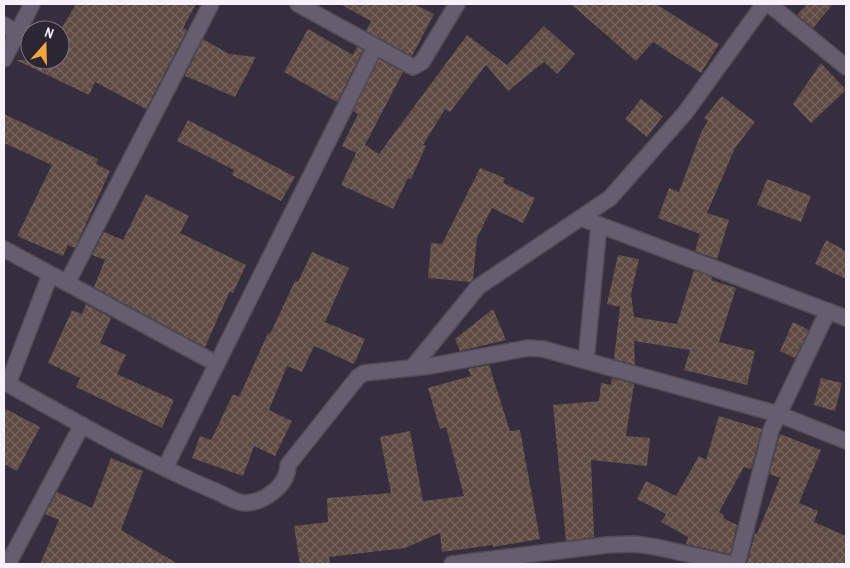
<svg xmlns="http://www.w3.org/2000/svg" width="850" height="568" viewBox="0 0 850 568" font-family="'Archivo Narrow',sans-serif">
<defs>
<pattern id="building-cross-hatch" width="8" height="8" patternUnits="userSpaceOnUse" patternTransform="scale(1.25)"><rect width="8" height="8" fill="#5e4b43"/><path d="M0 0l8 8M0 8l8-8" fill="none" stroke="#76655f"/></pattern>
</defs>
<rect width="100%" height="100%" fill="#362e3e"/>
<g fill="url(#building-cross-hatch)">
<polygon points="76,4 196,4 183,28 187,30 146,109 95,82 89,95 16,60 60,60 60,31"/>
<polygon points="340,4 414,4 434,14 412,56 366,31 371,21"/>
<polygon points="571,4 656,4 719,44 701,73 653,42 636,61"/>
<polygon points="807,4 833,4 813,28 797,15"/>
<polygon points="544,26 575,54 557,74 544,62 508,91 486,65 450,112 445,109 423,145 426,146 411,179 408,178 393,209 341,185 356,153 342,146 358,114 353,111 379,59 403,72 365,145 379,154 467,35 507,65"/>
<polygon points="308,29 353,55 357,47 363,50 337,102 284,72"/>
<polygon points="203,39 229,54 256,57 235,97 185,76"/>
<polygon points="821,63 846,90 811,123 793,104"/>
<polygon points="722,96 755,122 735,148 707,213 729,220 717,259 695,251 700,234 658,218 669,188 679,192 702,130 708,121 704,118"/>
<polygon points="641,99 663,116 647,137 625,119"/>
<polygon points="4,114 98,159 96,164 110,171 75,248 68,245 63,256 17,236 52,165 4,143"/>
<polygon points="188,120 295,177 281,201 232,175 234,170 177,141"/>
<polygon points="480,168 505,178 503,183 535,198 523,223 492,208 477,238 473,279 470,282 428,278 431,243 442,244"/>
<polygon points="767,179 811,196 801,222 757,205"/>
<polygon points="146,194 189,216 180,233 246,265 233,293 230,291 205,347 94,287 105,260 92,255 104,232 123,240"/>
<polygon points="826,240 846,251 846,279 815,264"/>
<polygon points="312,252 349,268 325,322 365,339 354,364 314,346 302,372 287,366 269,410 292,421 275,456 254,446 243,476 192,458 200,436 211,440 233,394 239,397 268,333 270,334 295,281 298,282"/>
<polygon points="618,255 639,259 631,294 634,317 677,324 694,270 712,277 711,280 736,288 719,342 755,351 747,385 684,370 690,350 634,341 635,365 614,359 620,307 607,304"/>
<polygon points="86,304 111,318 100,343 126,355 117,374 174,400 162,428 76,387 80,378 48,363 72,310 82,314"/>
<polygon points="493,309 506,340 460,351 455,339"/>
<polygon points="793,322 809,330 795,358 780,351"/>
<polygon points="489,365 510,431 520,430 540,539 493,547 493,545 442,552 440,533 405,548 329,557 330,564 300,564 294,526 328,522 327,498 391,493 380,437 410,431 423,501 464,496 446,427 440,429 428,388 471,376 468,369"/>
<polygon points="612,378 634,384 626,436 650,438 647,466 591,460 594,537 566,541 553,405 599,401 601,383 611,385"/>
<polygon points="821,378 842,383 835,411 814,405"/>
<polygon points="4,408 40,427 17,471 4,464"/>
<polygon points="719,416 762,429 751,469 744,467 719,512 724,515 723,518 737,525 730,554 686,544 688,537 661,522 666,514 637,499 646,481 676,496 699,456 706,460"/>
<polygon points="780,434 821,450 799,503 818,511 814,522 846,536 846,564 747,564 755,533 757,534 780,478 769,474"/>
<polygon points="111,458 143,471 121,530 178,564 40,564 59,520 45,514 57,492 92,508"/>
</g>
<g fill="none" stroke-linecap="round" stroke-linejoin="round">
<g stroke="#524b58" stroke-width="18">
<g id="street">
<polyline points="298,4 413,67 422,62 457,4"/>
<polyline points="769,4 846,67"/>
<polyline points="4,25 17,33"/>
<polyline points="4,59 32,4"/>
<polyline points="581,218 846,318"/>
<polyline points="4,249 217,364"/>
<polyline points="67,283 211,4"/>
<polyline points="586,361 599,225"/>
<polyline points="412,368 478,287 610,198 685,113 764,4"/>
<path d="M4 382C73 420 141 460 215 491 223 494 238 504 246 503 265 502 288 485 288 465L358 377 364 373 430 366 528 348 543 349 778 414 846 441"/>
<polyline points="8,384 50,275"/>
<polyline points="165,468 375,47"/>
<polyline points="8,564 82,425"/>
<polyline points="452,564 607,545 635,544 656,547 732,564"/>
<polyline points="737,564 771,430 828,311"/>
</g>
</g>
<use href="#street" stroke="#665d6e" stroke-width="15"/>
</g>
<rect width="850" height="568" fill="none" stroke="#f6f1fb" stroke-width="10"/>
<g transform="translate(45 45) rotate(20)"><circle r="24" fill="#2c2533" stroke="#7d7783"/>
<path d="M0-4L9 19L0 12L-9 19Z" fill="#f1a63f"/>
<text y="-8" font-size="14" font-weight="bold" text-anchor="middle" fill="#f6f1fb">N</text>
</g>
</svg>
